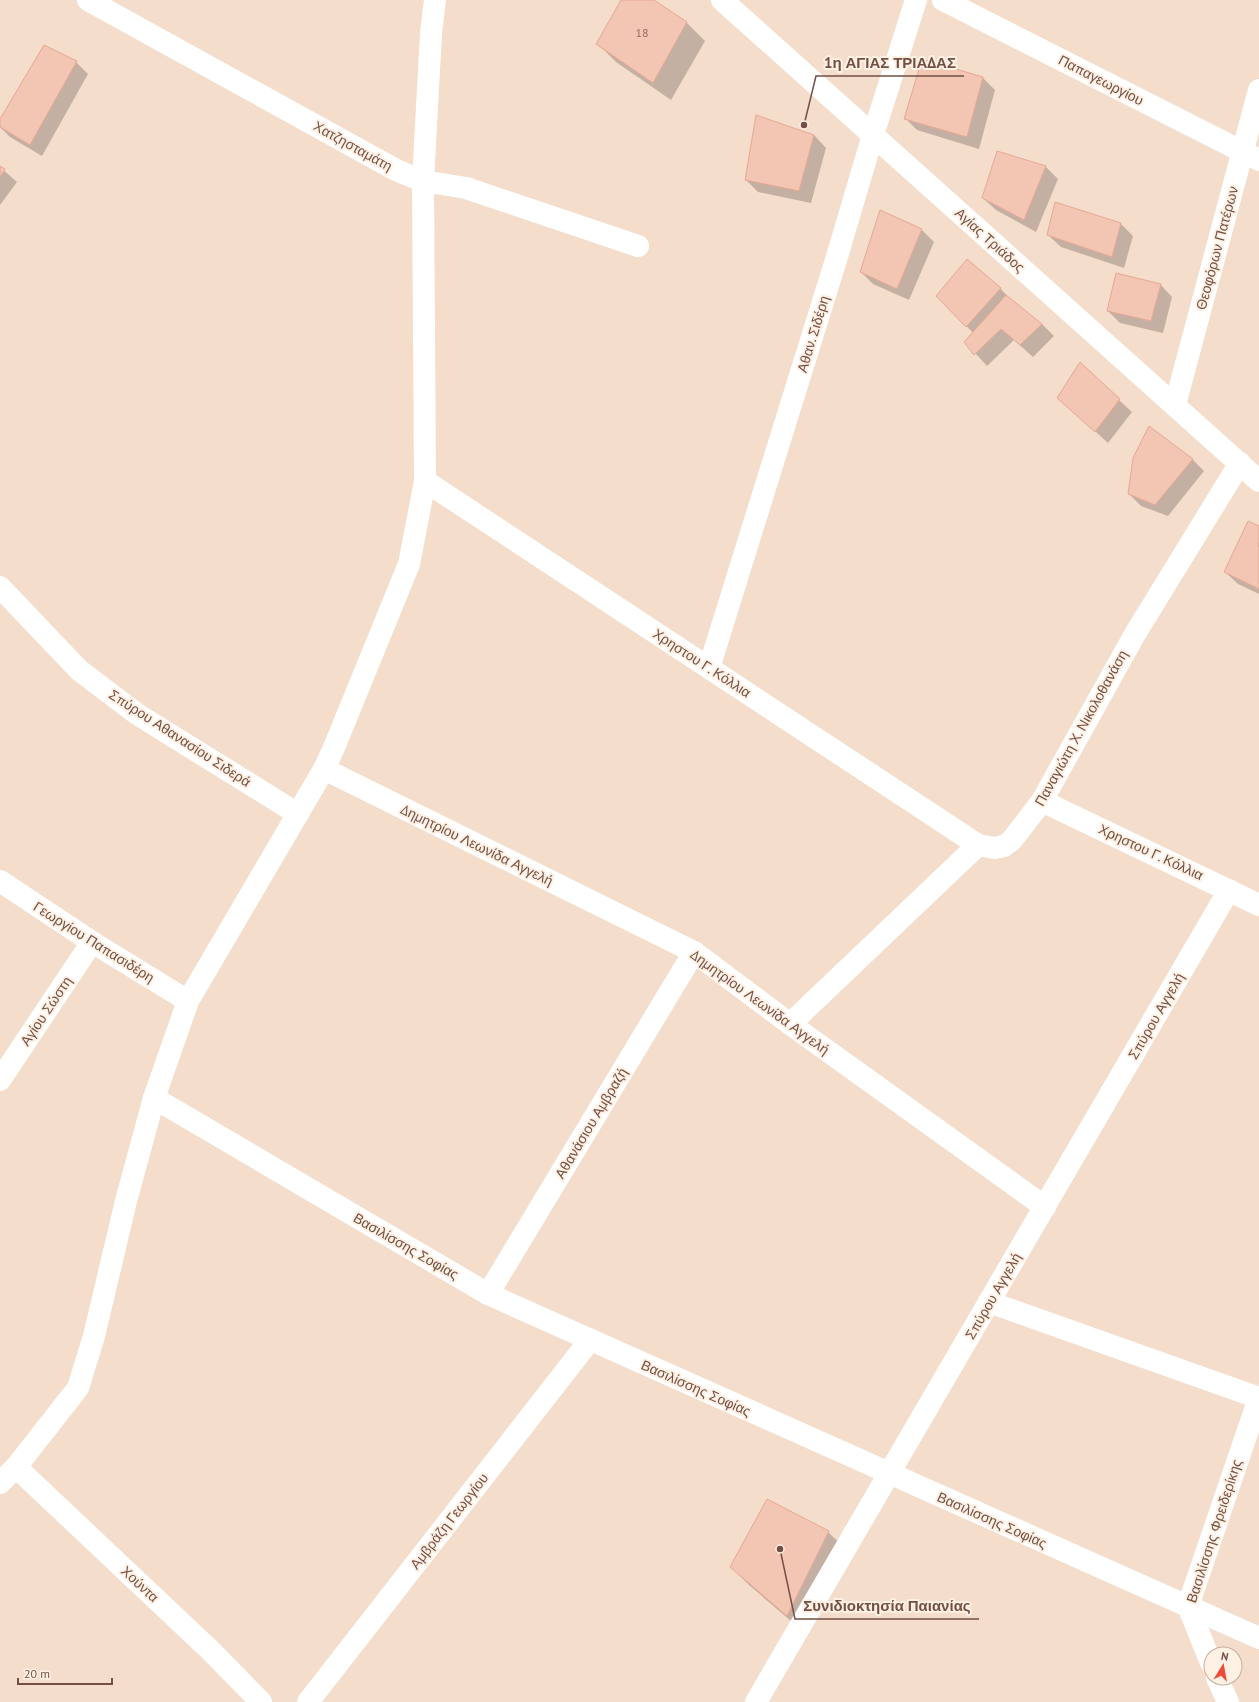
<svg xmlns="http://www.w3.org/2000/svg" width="1259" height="1702" viewBox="0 0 1259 1702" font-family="'PT Sans',sans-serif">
<rect width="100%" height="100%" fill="#fdecdd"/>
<path fill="#f5ddcb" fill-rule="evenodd" d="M0 0H1259V1702H0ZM1211 1654H1235V1678H1211Z"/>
<g fill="#0003">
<polygon points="623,0 652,0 687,23 705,41 671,100 616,62 598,44"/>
<polygon points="76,62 88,74 42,156 10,137 0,127 0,121"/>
<polygon points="983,78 995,90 979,149 917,130 905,118"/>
<polygon points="814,135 826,148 811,203 758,192 746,180"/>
<polygon points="0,167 17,182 0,205"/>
<polygon points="1046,167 1058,179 1036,232 996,210 983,198"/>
<polygon points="1055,204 1121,224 1133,236 1124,268 1061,247 1048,235"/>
<polygon points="922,230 934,242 909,300 873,284 861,272"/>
<polygon points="1160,284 1172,297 1163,333 1120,323 1108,311"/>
<polygon points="1000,288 1012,301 1042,324 1054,336 1033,357 1014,340 987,366 965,342 973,333 938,296"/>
<polygon points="1080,364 1132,412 1108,443 1059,398"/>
<polygon points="1192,459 1204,471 1168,516 1141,506 1129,494"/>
<polygon points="1259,528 1259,594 1238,584 1225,572"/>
<polygon points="767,1501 828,1532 847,1550 805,1633 749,1585 731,1567"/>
</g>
<g fill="#f3c5b3" stroke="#e7a893">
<polygon points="621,0 654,0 687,22 653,83 596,44"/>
<polygon points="44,45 77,61 30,145 0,127 0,119"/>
<polygon points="922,59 983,77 967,137 904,119"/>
<polygon points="756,115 814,135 799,191 745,180"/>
<polygon points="997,151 1046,166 1024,220 982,198"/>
<polygon points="0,166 5,169 0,177"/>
<polygon points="1055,202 1121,223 1112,257 1047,235"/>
<polygon points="880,210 922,229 897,289 860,272"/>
<polygon points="967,259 1001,288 966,327 936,296"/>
<polygon points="1116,273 1161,284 1151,321 1107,311"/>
<polygon points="1006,295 1042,324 1020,345 1001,329 974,355 964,342"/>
<polygon points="1080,362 1120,399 1095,432 1057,398"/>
<polygon points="1149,426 1193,459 1155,505 1128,494 1133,458"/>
<polygon points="1248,521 1259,526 1259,543 1258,546 1259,547 1259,589 1224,572"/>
<polygon points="767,1499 829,1531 787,1616 730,1567"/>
</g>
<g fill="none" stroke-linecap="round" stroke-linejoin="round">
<g stroke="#fff" stroke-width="22">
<polyline points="88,0 396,170 423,181 466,188 638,246"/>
<polyline points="943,0 1259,160"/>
<polyline points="1175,405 1259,90"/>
<polyline points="425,481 978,845"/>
<polyline points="0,587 79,670 137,714 298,814"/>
<polyline points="709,668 836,260 873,135 916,0"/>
<polyline points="324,769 694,952 790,1024 1045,1207"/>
<polyline points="1042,801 1259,905"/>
<polyline points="0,881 92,942 188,1001"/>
<polyline points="790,1024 978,845 995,848 1004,846 1012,840 1042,801 1135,634 1240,463"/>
<polyline points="0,1080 92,942"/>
<polyline points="154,1098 488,1294 1259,1638"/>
<polyline points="488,1294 694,952"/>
<polyline points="989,1302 1259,1398"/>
<polyline points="16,1467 78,1388 94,1336 126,1201 154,1098 188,1001 324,769 333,750 409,564 425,481 423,181 431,33 435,0"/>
<polyline points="1211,1663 1188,1606 1259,1398"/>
<polyline points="1217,1678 1228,1702"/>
<polyline points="308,1702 590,1340"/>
<polyline points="756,1702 1229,890"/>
</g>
<g stroke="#fff" stroke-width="22">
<polyline points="722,0 1259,481"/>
<polyline points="0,1483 16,1467 211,1651 261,1702"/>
</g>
</g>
<g text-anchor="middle" stroke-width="4" stroke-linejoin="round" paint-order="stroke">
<g font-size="12" fill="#936c60">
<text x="642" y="37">18</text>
</g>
<g font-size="14" fill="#734f45" stroke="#fff1e4">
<text transform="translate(1101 80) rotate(27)" y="5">Παπαγεωργίου</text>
<text transform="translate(353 146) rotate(29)" y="5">Χατζησταμάτη</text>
<text transform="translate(990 240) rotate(42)" y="5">Αγίας Τριάδος</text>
<text transform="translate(1217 248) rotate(-75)" y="5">Θεοφόρων Πατέρων</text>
<text transform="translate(813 334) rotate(-73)" y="5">Αθαν. Σιδέρη</text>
<text transform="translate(702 663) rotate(33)" y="5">Χρηστου Γ. Κόλλια</text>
<text transform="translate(1081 728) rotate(-61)" y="5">Παναγιώτη Χ. Νικολοθανάση</text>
<text transform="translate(180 738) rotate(33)" y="5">Σπύρου Αθανασίου Σιδερά</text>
<text transform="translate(477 845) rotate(26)" y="5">Δημητρίου Λεωνίδα Αγγελή</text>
<text transform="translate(1151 852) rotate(25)" y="5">Χρηστου Γ. Κόλλια</text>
<text transform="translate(94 942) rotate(32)" y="5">Γεωργίου Παπασιδέρη</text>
<text transform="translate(760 1002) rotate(36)" y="5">Δημητρίου Λεωνίδα Αγγελή</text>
<text transform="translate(46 1011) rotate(-56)" y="5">Αγίου Σώστη</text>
<text transform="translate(1156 1016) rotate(-60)" y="5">Σπύρου Αγγελή</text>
<text transform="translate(591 1123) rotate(-59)" y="5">Αθανάσιου Αμβραζή</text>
<text transform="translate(406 1246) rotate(30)" y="5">Βασιλίσσης Σοφίας</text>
<text transform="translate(993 1296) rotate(-60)" y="5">Σπύρου Αγγελή</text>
<text transform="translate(696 1388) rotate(24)" y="5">Βασιλίσσης Σοφίας</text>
<text transform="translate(992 1520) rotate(24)" y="5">Βασιλίσσης Σοφίας</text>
<text transform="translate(449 1521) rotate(-52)" y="5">Αμβράζη Γεωργίου</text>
<text transform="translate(1214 1531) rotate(-72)" y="5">Βασιλίσσης Φρειδερίκης</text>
<text transform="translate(140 1584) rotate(43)" y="5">Χούντα</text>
</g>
</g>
<path fill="none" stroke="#734f45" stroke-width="1.5" d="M804 125L816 76H964M780 1549L795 1619H979"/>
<g fill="#734f45" stroke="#fff1e4" stroke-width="1.5">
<circle cx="804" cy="125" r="4"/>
<circle cx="780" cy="1549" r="4"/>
</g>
<g font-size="15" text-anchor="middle" font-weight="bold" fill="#734f45" stroke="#fff1e4" stroke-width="4" stroke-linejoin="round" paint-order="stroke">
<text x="890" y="68">1η ΑΓΙΑΣ ΤΡΙΑΔΑΣ</text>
<text x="887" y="1611">Συνιδιοκτησία Παιανίας</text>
</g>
<g transform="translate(1223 1666) rotate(11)"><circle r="19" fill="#fff1e4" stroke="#c7b0a4"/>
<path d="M0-3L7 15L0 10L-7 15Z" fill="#ed4c3b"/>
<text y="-6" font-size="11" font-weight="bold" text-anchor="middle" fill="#734f45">N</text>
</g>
<path d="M18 1678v6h94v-6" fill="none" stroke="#734f45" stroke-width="2"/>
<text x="24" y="1678" font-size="12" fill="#734f45" stroke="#fff1e4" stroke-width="3" paint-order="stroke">20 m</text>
</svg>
